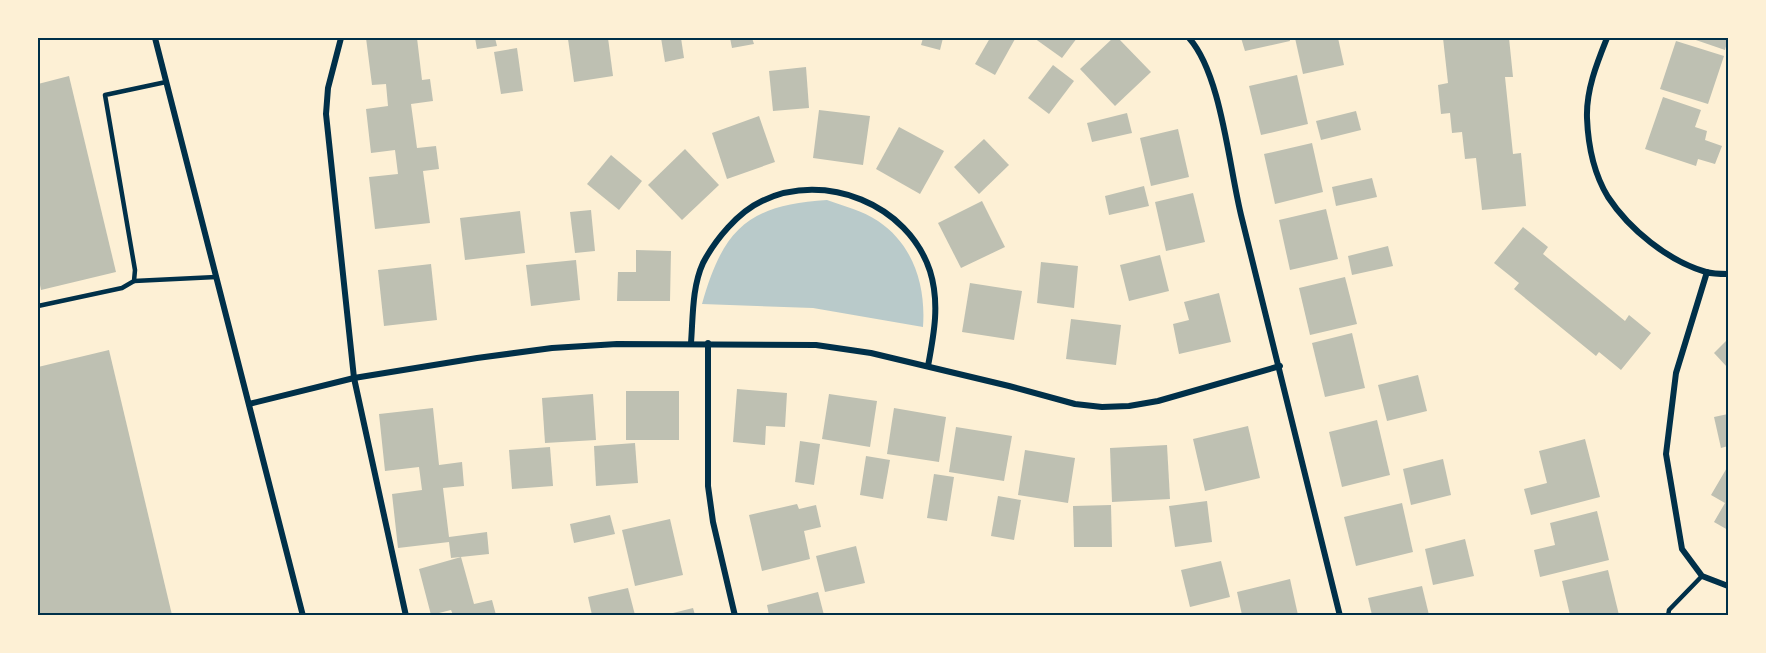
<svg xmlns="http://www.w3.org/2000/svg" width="1766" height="653" viewBox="0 0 1766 653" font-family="'Nunito Sans',sans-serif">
<rect width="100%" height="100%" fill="#fdf0d5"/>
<path fill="#b9caca" d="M827 200C844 206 863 211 878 221 914 245 926 287 923 327L813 308 702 304C723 229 748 205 827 200Z"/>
<g fill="#bec0b2">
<polygon points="366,38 417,38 422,80 430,79 433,101 411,104 417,148 436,146 439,169 423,171 430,223 375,229 369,177 398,174 395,150 371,153 366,109 388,106 386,84 372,85"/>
<polygon points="475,38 495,38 497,46 477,49"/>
<polygon points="577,38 608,38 613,76 574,82 568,39"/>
<polygon points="661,38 681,38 684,58 665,62"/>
<polygon points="730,38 752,38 754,44 732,48"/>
<polygon points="923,38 943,38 940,50 921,45"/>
<polygon points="990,38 1015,39 995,75 975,64"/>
<polygon points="1034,38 1077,38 1062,58"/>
<polygon points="1113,38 1118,38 1151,72 1115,106 1080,69"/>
<polygon points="1241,38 1289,38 1290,41 1245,51"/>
<polygon points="1295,38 1338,38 1344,65 1303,74"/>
<polygon points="1443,38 1509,38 1513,77 1505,77 1513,154 1521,153 1526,206 1482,210 1476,158 1465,159 1462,132 1452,133 1450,113 1441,114 1438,85 1448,83"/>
<polygon points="1690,38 1728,38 1728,39 1725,50"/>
<polygon points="1676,41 1724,56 1708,104 1660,89"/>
<polygon points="517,48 523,91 501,94 494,52"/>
<polygon points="1053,65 1074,81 1049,114 1028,98"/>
<polygon points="806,67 809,108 773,111 769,71"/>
<polygon points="1297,75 1308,124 1261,135 1249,86"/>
<polygon points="69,76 116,272 41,290 38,275 38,84"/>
<polygon points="1663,97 1701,110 1695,127 1707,131 1705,140 1722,146 1715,164 1698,159 1696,166 1645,149"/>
<polygon points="819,110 870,116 863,165 813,158"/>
<polygon points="1356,111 1361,130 1321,140 1316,121"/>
<polygon points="1127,113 1132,133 1092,142 1087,123"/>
<polygon points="759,116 775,162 727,179 712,133"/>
<polygon points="899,127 944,151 920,194 876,169"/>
<polygon points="1178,129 1189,177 1151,186 1140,138"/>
<polygon points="984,139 1009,165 979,194 954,167"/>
<polygon points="1312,143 1323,192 1275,204 1264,154"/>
<polygon points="685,149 719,185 682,220 648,185"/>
<polygon points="611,155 642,181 619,210 587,184"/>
<polygon points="1372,178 1377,197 1336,206 1332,187"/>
<polygon points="1144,186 1149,206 1109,215 1105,196"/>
<polygon points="1193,193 1205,242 1166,251 1155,202"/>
<polygon points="982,201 1005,247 961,268 938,223"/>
<polygon points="1326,209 1338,259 1290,270 1279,220"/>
<polygon points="591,210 595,251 575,253 570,212"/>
<polygon points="520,211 525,253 465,260 460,218"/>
<polygon points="1523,227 1548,247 1543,254 1625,321 1629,315 1651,333 1621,370 1599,352 1596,356 1514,289 1519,283 1494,263"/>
<polygon points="1388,246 1393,266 1352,275 1348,256"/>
<polygon points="636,250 671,251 670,301 617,301 618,272 636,272"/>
<polygon points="1160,255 1169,291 1129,301 1120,265"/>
<polygon points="576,260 580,300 531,306 526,265"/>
<polygon points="1041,262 1078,266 1074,308 1037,303"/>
<polygon points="431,264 437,320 384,326 378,270"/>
<polygon points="1345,277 1357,324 1310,335 1299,288"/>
<polygon points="970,283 1022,291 1014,340 962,332"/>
<polygon points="1219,293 1231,342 1179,354 1173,324 1189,320 1184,302"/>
<polygon points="1071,319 1121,325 1116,365 1066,359"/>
<polygon points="1352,333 1365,388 1325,397 1312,343"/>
<polygon points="1728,339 1728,368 1714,353"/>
<polygon points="109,350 172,615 38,615 38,367"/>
<polygon points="1418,375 1427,411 1387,421 1378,385"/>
<polygon points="737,389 787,393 785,427 766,426 765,445 733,442"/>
<rect x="626" y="391" width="53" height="49"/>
<polygon points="593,394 596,440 545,443 542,398"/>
<polygon points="829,394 877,401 870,447 822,439"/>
<polygon points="433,408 439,465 462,462 464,486 443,488 449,537 487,532 489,554 451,558 449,542 398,548 392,494 422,490 419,467 385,471 379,414"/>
<polygon points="894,408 946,417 939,462 887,454"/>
<polygon points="1728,414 1728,446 1721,448 1714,417"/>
<polygon points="1377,420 1390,475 1342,487 1329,432"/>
<polygon points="1248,426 1260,478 1205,491 1193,439"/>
<polygon points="956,427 1012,436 1004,481 949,472"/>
<polygon points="1585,439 1600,497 1531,515 1524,489 1547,483 1539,451"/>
<polygon points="800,441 820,444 814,485 795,482"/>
<polygon points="635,443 638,483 596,486 594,446"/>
<polygon points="1167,445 1170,499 1112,502 1110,448"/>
<polygon points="550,447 553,486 512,489 509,450"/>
<polygon points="1025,450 1075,458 1068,503 1018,495"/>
<polygon points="866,456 890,460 883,499 860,495"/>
<polygon points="1443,459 1451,495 1411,505 1403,469"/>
<polygon points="1728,466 1728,530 1714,522 1725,503 1711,495"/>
<polygon points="934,474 954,477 947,521 927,518"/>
<polygon points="998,496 1021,500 1014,540 991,536"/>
<polygon points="1207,501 1212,542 1175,547 1169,506"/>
<polygon points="1402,503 1413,552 1356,566 1344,517"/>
<polygon points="797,504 799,509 816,505 821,527 804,531 810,559 762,571 749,515"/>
<polygon points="1111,505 1112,547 1074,547 1073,506"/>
<polygon points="1597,511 1609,560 1540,577 1534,550 1555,545 1550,523"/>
<polygon points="610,515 615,534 574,543 570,524"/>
<polygon points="670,519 683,575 635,586 622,530"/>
<polygon points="1465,539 1474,576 1433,585 1425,549"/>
<polygon points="856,546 865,583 825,592 816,556"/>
<polygon points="461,557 474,604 492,600 496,615 453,615 451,610 431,615 419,569"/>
<polygon points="1221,561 1230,597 1190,607 1181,570"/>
<polygon points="1608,570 1619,615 1570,615 1562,581"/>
<polygon points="1290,579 1298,615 1242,615 1237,592"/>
<polygon points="1422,586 1429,615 1372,615 1368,598"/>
<polygon points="628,588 635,615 592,615 588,597"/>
<polygon points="818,592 824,615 769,615 767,605"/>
<polygon points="693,608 695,615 665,615"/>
</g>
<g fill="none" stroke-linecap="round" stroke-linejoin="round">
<g stroke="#003049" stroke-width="4.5">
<polyline points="134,281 216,277"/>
<polyline points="38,306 122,288 134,281 135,270 105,95 166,82"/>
<polyline points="1668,616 1669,610 1702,576"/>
</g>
<g stroke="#003049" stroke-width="6">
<polyline points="155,38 303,616"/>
<polyline points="341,38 328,88 326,114 354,378 406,616"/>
<path d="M1189 38C1222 75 1229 169 1242 219 1275 351 1308 483 1340 616"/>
<path d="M1607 38C1597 63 1586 90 1587 118 1588 144 1594 174 1608 197 1629 229 1668 261 1706 272 1713 274 1721 274 1728 274"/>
<polyline points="1707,272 1676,373 1666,454 1682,549 1702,576 1728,586"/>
<path d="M691 343C693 317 692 287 703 263 715 240 738 212 762 201 825 171 908 204 930 271 940 303 934 334 928 366"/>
<polyline points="708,343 708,486 713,522 735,616"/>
<polyline points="249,404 354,378 477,358 552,348 617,344 816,345 871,353 1009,386 1075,404 1102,407 1129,406 1158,401 1280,366"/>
</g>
</g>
<rect width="1766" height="653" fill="none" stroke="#fdf0d5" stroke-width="78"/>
<rect x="39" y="39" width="1688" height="575" fill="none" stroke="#003049" stroke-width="2"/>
</svg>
